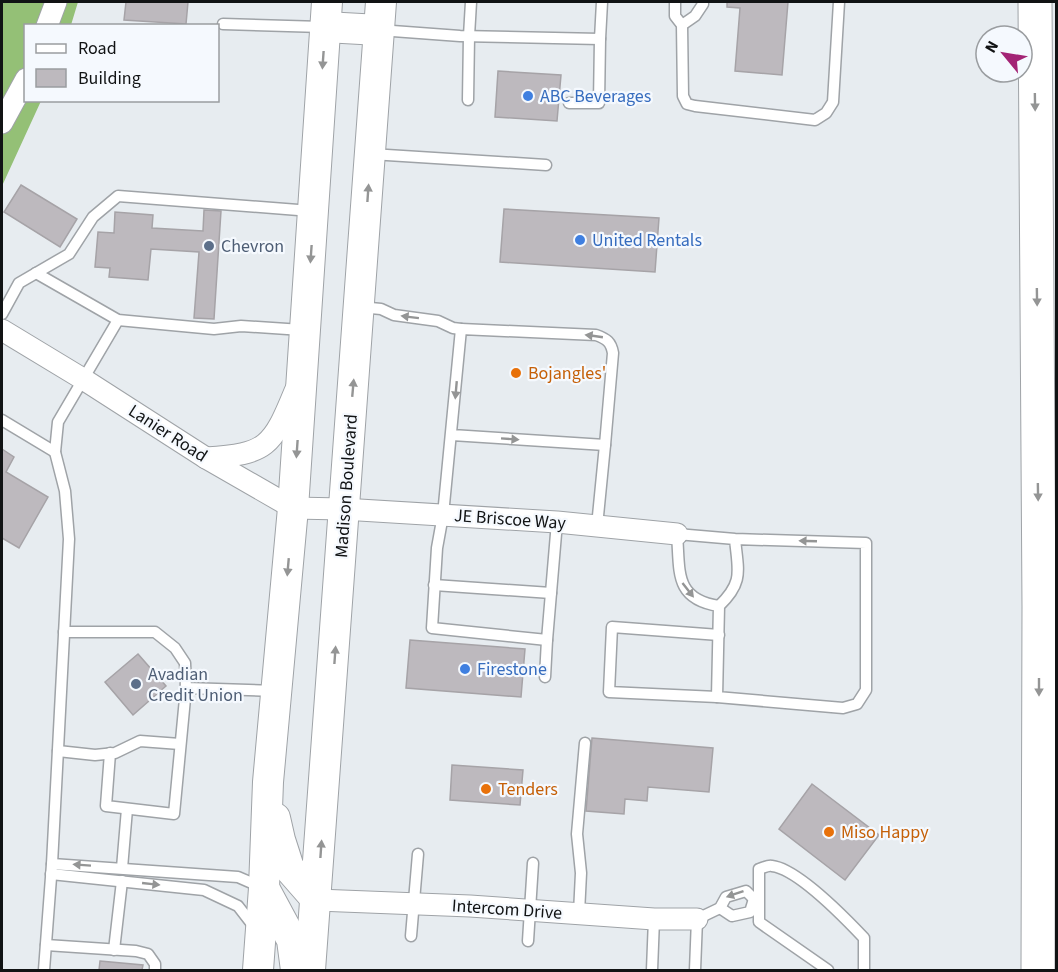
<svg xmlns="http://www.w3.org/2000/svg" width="1058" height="972" viewBox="0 0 1058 972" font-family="'Source Sans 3',sans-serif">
<rect width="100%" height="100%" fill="#e7ecf0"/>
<polygon fill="#94c076" points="2,2 78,2 71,25 26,26 26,100 41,101 2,186"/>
<g fill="#bdb9be" stroke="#a6a3a7" stroke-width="1.5">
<polygon points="126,2 188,2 186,24 124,20"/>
<polygon points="727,2 788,2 782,75 735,71 740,8 727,7"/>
<polygon points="498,71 561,75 557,121 495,117"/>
<polygon points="21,185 77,219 60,247 4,212"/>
<polygon points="504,209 659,218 655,272 500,262"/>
<polygon points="204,210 221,211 214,319 194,318 199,252 151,249 148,280 109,277 110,268 95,267 98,232 114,233 115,212 153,215 152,228 203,231"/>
<polygon points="2,449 14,457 6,472 48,497 19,548 2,538"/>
<polygon points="410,640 525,649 521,697 406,688"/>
<polygon points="138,654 166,686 133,715 105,682"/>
<polygon points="592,738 713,748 709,792 648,787 647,801 625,799 624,814 586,811"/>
<polygon points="452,765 523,770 520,805 450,800"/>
<polygon points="812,784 879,835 845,880 779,829"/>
<polygon points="100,961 143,965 142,970 99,970"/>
</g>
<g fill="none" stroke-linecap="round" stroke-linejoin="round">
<g stroke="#9fa3a7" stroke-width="13">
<g id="lane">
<polyline points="675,2 675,16 682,25 683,96 687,104 695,106 815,120 826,113 833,102 839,2"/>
<polyline points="223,24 322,27"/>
<polyline points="682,25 695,16 703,4"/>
<polyline points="379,30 460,36 600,39 602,2"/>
<polyline points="468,100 469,36 471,2"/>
<polyline points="569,103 599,103 600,39"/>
<polyline points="371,154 546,165"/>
<polyline points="36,273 118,320 214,329 241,326 302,330"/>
<polyline points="360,307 381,309 394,315 438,321 453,328 461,329"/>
<polyline points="2,314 19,283 69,254 93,217 118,196 311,211"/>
<polyline points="2,420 55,452"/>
<path d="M452 435 605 445 613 353C611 342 607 339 596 335L461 329 443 515 437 548 432 628 547 640 557 522"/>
<polyline points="597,526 605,445"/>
<polyline points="434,585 551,593"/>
<path d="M719 606 717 697 843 708 857 704 866 690V543L735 539 677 534C680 572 674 599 719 606 744 582 738 571 735 539"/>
<polyline points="64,632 155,632 175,648 185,663 186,688 275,691"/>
<polyline points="545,677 547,640"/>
<polyline points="717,697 609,692 612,627 719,635"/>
<polyline points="58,751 95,755 115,753 140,741 180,744"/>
<polyline points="110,753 106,806 174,814 186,688"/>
<polyline points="52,864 238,877 261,887"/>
<polyline points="122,868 127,809"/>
<polyline points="51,874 204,890 238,906 255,928"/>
<polyline points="720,908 732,916 750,912 754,899"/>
<polyline points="579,913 581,873 577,834 585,743"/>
<polyline points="411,936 418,854"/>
<polyline points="528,941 533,863"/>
<polyline points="46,945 136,951 148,954 155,964 155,970"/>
<polyline points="114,950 122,881"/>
<polyline points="44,970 52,864 69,539 65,491 55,452 58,422 118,320"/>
<polyline points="652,970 654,919"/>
<polyline points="695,970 697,919 720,908 726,897 746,891 754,899"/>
<path d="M828 970 759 922V869C763 868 768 865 772 866 798 869 846 919 864 938V970"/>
</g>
</g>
<g stroke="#9fa3a7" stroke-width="23">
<g id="street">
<polyline points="47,26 56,2"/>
<polyline points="2,123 26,79"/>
<polyline points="2,330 83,379 206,458 293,508 343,509 557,522 677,534"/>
<path d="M206 458C267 454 272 447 295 391"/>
<polyline points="317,900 470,906 654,919 697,919"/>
</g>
</g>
<g stroke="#9fa3a7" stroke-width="32">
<g id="secondary">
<polyline points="325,27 379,30"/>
<polyline points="275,818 280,840 289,868 317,900"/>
<polyline points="264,888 292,940 296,970"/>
<polyline points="258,970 264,888 268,782 293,508 327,2"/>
<polyline points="310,970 381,2"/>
</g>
</g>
<g stroke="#9fa3a7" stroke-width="35">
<polyline id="highway" points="1035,2 1039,606 1038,970"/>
</g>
<use href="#lane" stroke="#fff" stroke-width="10"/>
<use href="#street" stroke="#fff" stroke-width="21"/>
<use href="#secondary" stroke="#fff" stroke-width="30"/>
<use href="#highway" stroke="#fff" stroke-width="33"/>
</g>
<defs><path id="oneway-solid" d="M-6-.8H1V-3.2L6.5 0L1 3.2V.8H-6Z" transform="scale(1.5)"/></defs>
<g fill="#949595">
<use href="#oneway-solid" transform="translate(323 60) rotate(94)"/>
<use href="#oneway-solid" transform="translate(1035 102) rotate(89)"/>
<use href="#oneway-solid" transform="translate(368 193) rotate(-86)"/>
<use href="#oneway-solid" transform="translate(311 254) rotate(94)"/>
<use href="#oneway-solid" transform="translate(1037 297) rotate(89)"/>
<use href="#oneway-solid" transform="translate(410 317) rotate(-173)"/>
<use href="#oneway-solid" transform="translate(594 336) rotate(-172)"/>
<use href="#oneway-solid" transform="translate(353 388) rotate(-85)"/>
<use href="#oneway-solid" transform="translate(456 390) rotate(95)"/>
<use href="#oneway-solid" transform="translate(510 439) rotate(4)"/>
<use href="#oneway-solid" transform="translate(297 449) rotate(94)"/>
<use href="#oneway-solid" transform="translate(1038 492) rotate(89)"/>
<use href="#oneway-solid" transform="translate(808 541) rotate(-178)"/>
<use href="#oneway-solid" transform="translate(288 567) rotate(95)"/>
<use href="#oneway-solid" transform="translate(688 590) rotate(52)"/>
<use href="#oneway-solid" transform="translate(335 655) rotate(-86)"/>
<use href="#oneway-solid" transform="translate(1039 687) rotate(90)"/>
<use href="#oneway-solid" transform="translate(321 849) rotate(-86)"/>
<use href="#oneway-solid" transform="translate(82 865) rotate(-176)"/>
<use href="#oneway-solid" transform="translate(151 884) rotate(6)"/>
<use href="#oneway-solid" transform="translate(735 894) rotate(161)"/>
</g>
<g fill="#3f7fe0" stroke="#f5f9fe" stroke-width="2">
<circle cx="528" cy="96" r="6"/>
<circle cx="580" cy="240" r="6"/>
<circle cx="465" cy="669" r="6"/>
</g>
<g fill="#5c6f8a" stroke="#f5f9fe" stroke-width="2">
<circle cx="209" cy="246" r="6"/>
<circle cx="136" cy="684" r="6"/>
</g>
<g fill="#e8710a" stroke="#f5f9fe" stroke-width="2">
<circle cx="516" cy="373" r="6"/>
<circle cx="486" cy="789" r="6"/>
<circle cx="829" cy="832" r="6"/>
</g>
<g text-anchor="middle" stroke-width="4.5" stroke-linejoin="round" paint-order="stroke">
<g font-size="18" fill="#366cbe" stroke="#f5f9fe" text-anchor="start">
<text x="540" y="102">ABC Beverages</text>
<text x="592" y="246">United Rentals</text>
<text x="477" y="675">Firestone</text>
</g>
<g font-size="18" fill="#4e5e75" stroke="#f5f9fe" text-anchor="start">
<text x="221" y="252">Chevron</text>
<text x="148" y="680">Avadian<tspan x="148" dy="21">Credit Union</tspan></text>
</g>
<g font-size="18" fill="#c56008" stroke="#f5f9fe" text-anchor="start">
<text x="528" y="379">Bojangles'</text>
<text x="498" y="795">Tenders</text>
<text x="841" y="838">Miso Happy</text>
</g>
<g font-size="18" fill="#111314" stroke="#f5f9fe">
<text transform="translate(168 433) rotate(33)" y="6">Lanier Road</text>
<text transform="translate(346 486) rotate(-86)" y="6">Madison Boulevard</text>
<text transform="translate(510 519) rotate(4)" y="6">JE Briscoe Way</text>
<text transform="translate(507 909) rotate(4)" y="6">Intercom Drive</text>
</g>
</g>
<rect width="1058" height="972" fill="none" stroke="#111314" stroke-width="6"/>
<rect x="24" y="24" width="195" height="78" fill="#f5f9fe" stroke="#9a9da0" stroke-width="1.5"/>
<rect x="36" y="44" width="30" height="9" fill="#ffffff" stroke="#9a9da0" stroke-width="1.5"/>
<text x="78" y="54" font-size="18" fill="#111314">Road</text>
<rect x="36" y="69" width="30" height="18" fill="#bdb9be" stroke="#9a9da0" stroke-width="1.5"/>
<text x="78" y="84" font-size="18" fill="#111314">Building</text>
<g transform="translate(1004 54) rotate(300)"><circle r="28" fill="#f5f9fe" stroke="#9a9da0" stroke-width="1.5"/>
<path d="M0-4.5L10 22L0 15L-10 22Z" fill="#a32475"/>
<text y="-9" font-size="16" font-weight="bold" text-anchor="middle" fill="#111314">N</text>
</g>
</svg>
